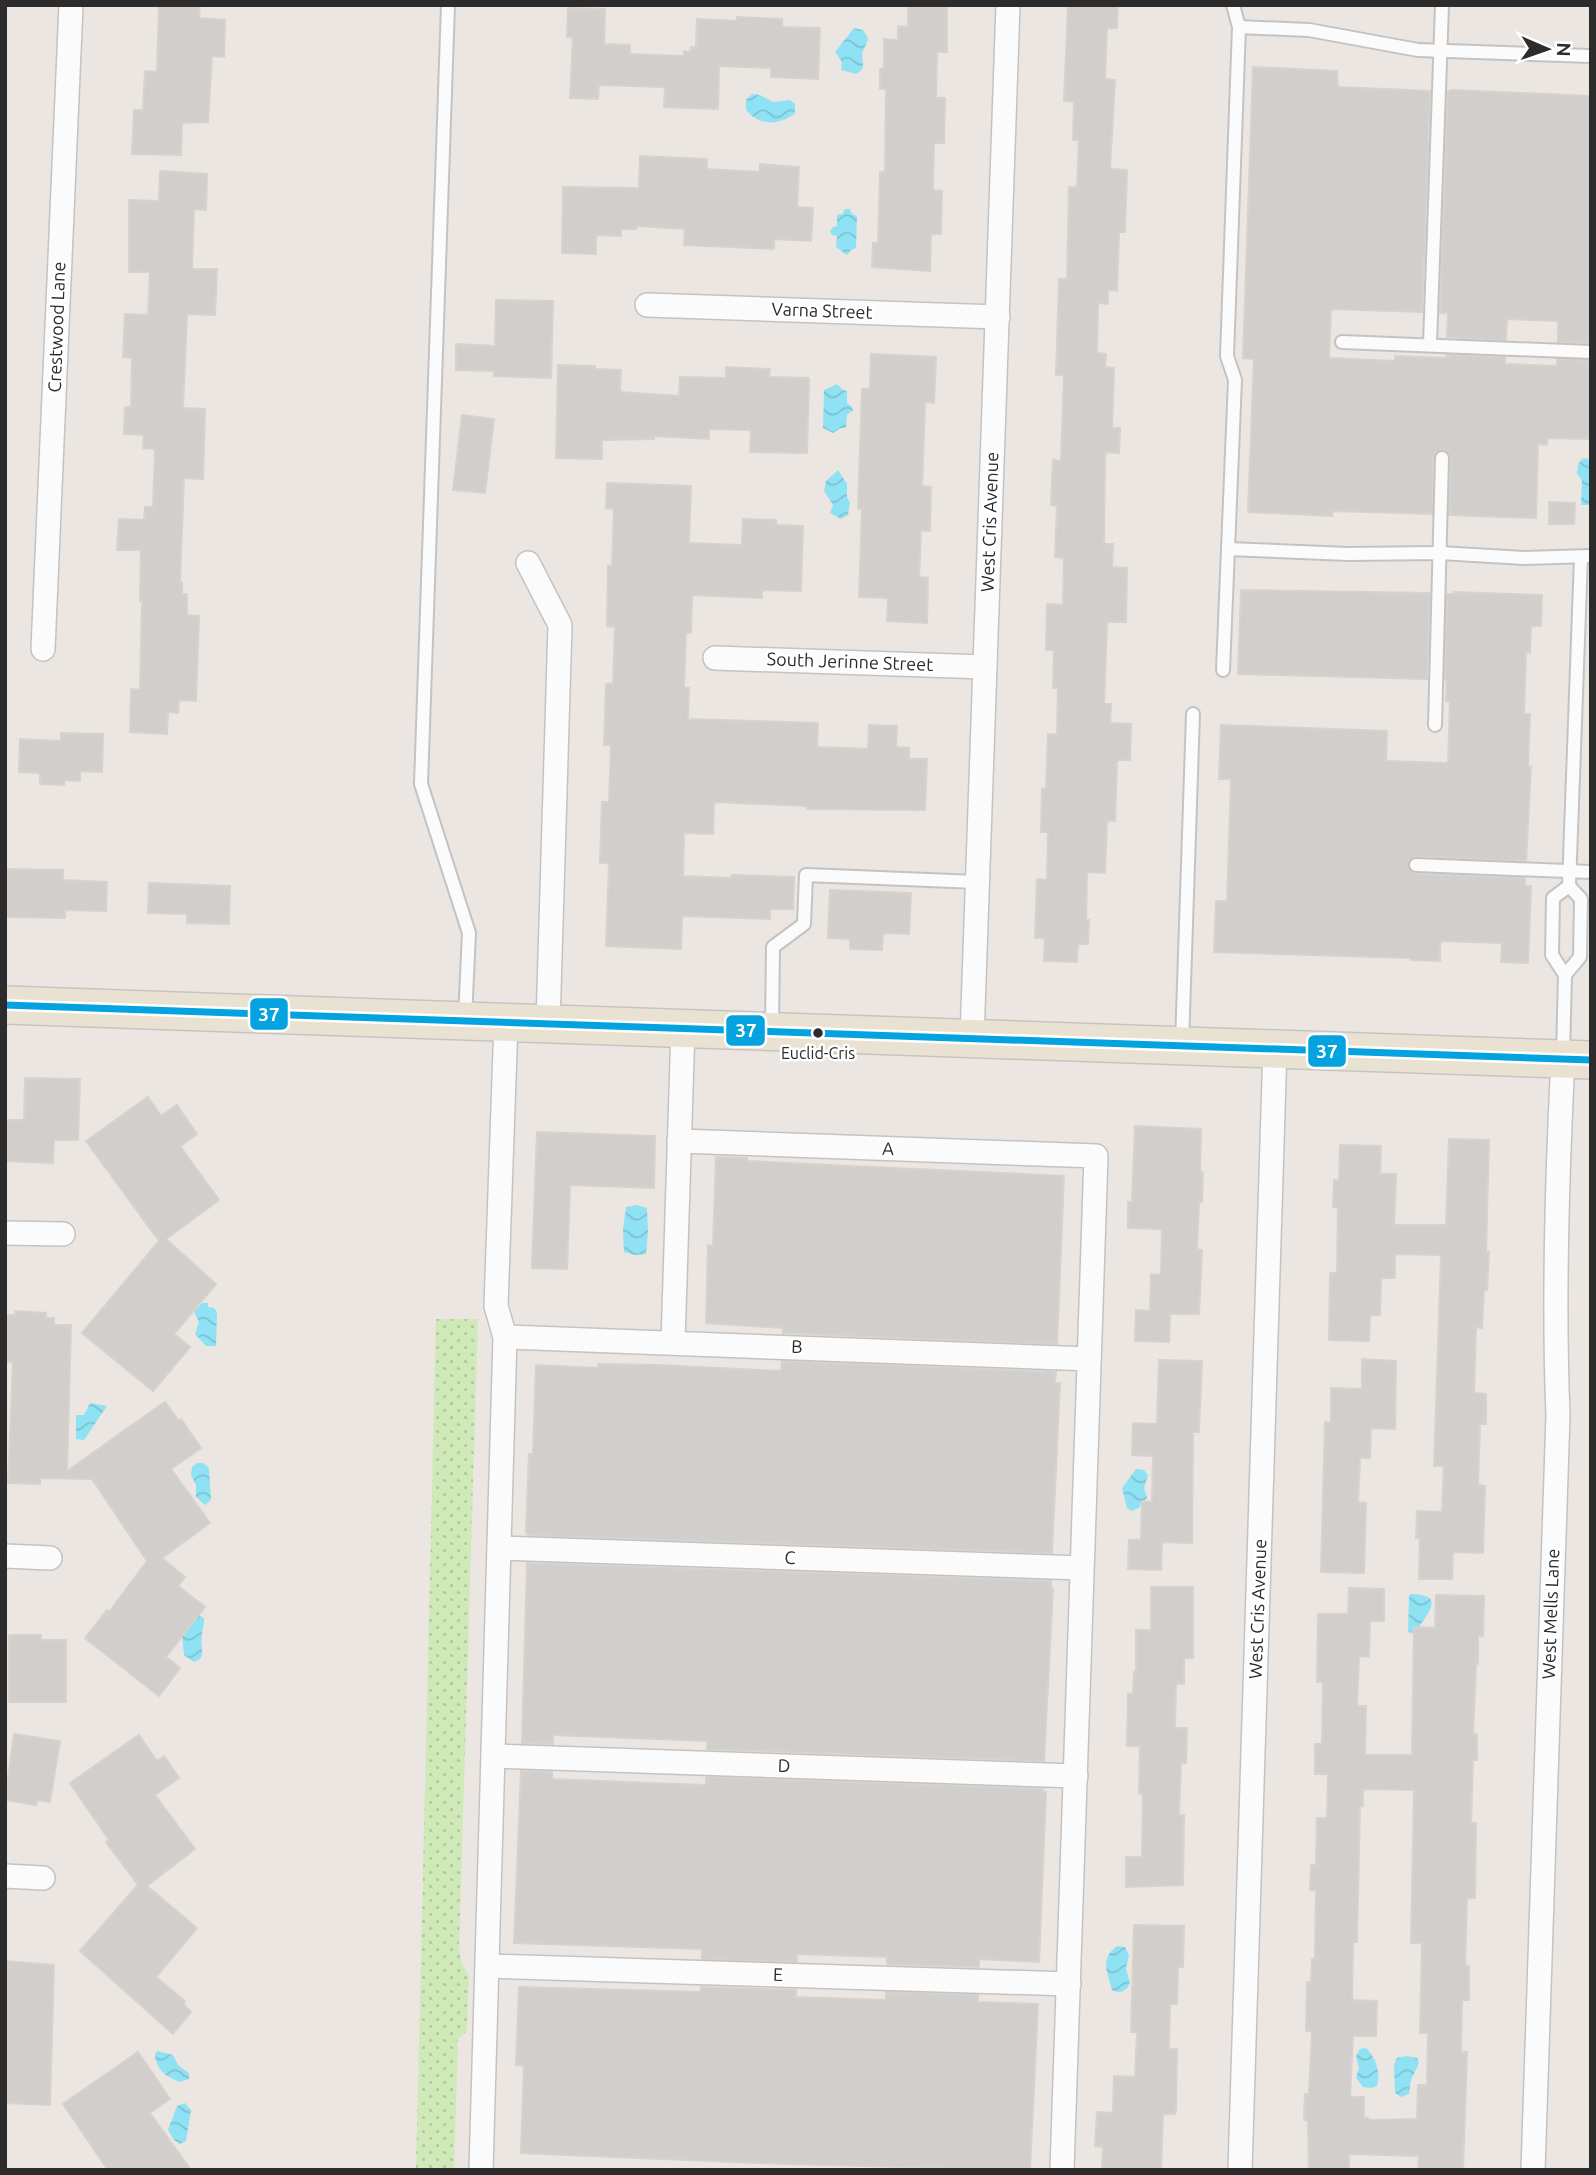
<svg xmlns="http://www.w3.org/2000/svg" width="1596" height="2175" viewBox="0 0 1596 2175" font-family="Ubuntu,sans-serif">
<defs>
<pattern id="park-dots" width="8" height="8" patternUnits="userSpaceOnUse" patternTransform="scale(1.75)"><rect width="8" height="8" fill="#d0e9b8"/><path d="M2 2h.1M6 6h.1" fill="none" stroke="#b3c89e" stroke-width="1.8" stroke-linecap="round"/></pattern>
<pattern id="water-waves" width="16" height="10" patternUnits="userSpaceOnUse" patternTransform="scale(1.75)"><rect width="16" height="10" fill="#8fe2f4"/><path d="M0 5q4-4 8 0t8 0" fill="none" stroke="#7cc2d1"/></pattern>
</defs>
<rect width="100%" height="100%" fill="#ebe6e2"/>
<polygon fill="url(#park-dots)" points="436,1319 478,1319 459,1950 462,1964 469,1975 467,2031 458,2039 454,2170 416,2170"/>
<g fill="url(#water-waves)">
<path d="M854 28 863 30 868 38C867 44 863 49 862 54 862 64 867 68 856 74L841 70 842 62 835 52Z"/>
<path d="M752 94 760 95 773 102 790 100 795 104V113C780 126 759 126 746 110V100Z"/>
<polygon points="845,209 850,209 852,214 857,216 856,248 851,250 847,255 836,247 837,236 832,235 830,231 833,227 837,226 837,215 842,214"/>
<polygon points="837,384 843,390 847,391 847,403 852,407 853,410 847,415 846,428 841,428 833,433 823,428 824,390"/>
<polygon points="1583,458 1591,459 1591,505 1581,505 1582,480 1577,474 1578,464"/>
<polygon points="838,470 847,484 847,497 850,503 848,515 841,519 830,513 833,505 824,491 826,481"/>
<polygon points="636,1205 647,1208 648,1231 646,1254 635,1255 624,1252 623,1230 626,1207"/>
<polygon points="202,1303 208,1303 208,1307 214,1308 217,1312 216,1346 206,1346 195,1334 199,1322 194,1312"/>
<polygon points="90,1403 107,1406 84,1440 76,1439 76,1415 84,1415"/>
<polygon points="197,1463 203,1463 209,1468 211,1500 205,1505 196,1497 196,1485 191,1475 192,1467"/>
<polygon points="1136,1469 1144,1470 1148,1475 1144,1488 1147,1498 1142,1502 1139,1508 1132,1511 1127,1508 1122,1488"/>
<path d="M1411 1594C1451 1595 1422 1617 1416 1634L1408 1632 1409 1595Z"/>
<path d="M198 1615 204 1618C205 1625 202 1628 202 1635 200 1643 204 1649 201 1658L194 1662 184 1655 182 1635Z"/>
<path d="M1117 1946 1125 1947 1129 1955 1126 1969 1130 1982C1127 1990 1122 1995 1112 1990 1108 1973 1099 1959 1117 1946Z"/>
<path d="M1366 2048C1376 2057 1381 2073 1377 2086L1371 2088 1363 2087 1356 2078 1359 2068 1356 2056 1360 2049Z"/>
<path d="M158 2051 173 2055 178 2065 189 2073V2079L180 2082C166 2077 155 2069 155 2053Z"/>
<polygon points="1407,2056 1417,2058 1419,2063 1411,2080 1409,2094 1401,2097 1395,2093 1394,2065 1397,2058"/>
<polygon points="185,2103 191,2110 186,2141 180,2144 174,2140 168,2130 177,2106"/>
</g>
<g fill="#d1cecb" stroke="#d6d2ce" stroke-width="2" fill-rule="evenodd">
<polygon points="159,5 200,5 199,18 225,20 224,57 212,56 208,122 182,123 181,155 132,154 134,110 143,110 145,71 157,72"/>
<polygon points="1068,5 1118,5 1117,28 1107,28 1105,79 1115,80 1110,169 1127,170 1125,232 1119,232 1117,291 1108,290 1108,304 1098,303 1097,353 1106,354 1105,367 1114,368 1112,428 1120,428 1119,453 1105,452 1104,544 1113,544 1112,567 1127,568 1126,622 1107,622 1104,704 1111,704 1110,723 1131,724 1130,760 1117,760 1115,821 1107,821 1105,873 1087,872 1086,920 1089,920 1088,944 1078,944 1077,962 1044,961 1045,938 1035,938 1037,879 1047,880 1048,832 1041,832 1042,789 1046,789 1048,734 1057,735 1058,688 1053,688 1054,650 1046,650 1047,604 1063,605 1064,558 1055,557 1057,506 1051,505 1053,460 1061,461 1064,375 1056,375 1059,279 1067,279 1069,187 1077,187 1079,140 1073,140 1074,102 1064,101"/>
<polygon points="908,7 947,7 947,52 937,52 936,98 945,98 944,143 934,143 933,190 942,191 941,234 931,234 930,271 872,267 873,243 878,243 880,172 885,172 886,89 880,89 880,69 884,68 884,39 898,40 898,26 908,27"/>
<polygon points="568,8 605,9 604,44 630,45 630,54 684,56 684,51 690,52 691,47 696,48 697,19 737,21 737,17 782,19 782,27 820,28 818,79 771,77 771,68 719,66 718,109 664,107 665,87 599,85 598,99 570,98 573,37 567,37"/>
<polygon points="1253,67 1337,71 1338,87 1430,91 1422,312 1331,309 1329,358 1395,361 1395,356 1446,358 1447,355 1505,357 1505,364 1557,366 1557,359 1591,361 1591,439 1547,438 1547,445 1538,444 1536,518 1449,515 1451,458 1447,451 1442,449 1435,453 1433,458 1432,514 1332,511 1332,516 1248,512 1254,359 1243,358"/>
<polygon points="1453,90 1591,96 1591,343 1558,342 1558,321 1507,319 1506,340 1447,337 1448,313 1440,313 1448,91"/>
<polygon points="640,156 707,159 707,169 760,172 760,164 799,167 797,207 813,208 811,241 774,239 774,249 684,245 685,229 636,226 636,229 621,229 621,236 596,235 596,254 562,253 563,187 639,188"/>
<polygon points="160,171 207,174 206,210 194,209 192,269 217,269 215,315 187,314 183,408 205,409 203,479 184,478 180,582 182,582 182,594 187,594 187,615 199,616 196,701 179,700 178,713 168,712 167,734 130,732 131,689 140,690 142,601 140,601 141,550 117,550 119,519 144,520 145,507 153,507 155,449 143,448 144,435 124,434 125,407 131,407 132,358 123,357 125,314 148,315 150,272 129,272 129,200 159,201"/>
<polygon points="496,300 553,301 551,378 494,376 494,371 456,370 456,344 495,346"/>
<polygon points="871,354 936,357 934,403 925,402 923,462 922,486 931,487 930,531 921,530 919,577 928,578 927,623 887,621 888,598 859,597 862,509 858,509 862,389 870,389"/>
<polygon points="558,365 595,366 595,369 621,370 620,392 679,396 680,377 726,378 726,367 770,369 769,377 809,378 807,453 750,452 751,430 709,429 709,439 654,436 654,439 602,440 602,459 556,458"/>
<polygon points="462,415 494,419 485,493 453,490"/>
<polygon points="607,483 691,486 689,543 742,545 743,519 776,520 776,525 803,526 801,591 762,590 762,598 692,595 691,633 686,633 684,688 689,688 688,719 818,723 817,747 868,749 869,725 897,726 896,747 909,748 909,759 927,759 925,810 807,809 807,806 714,802 713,834 684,833 683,876 732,878 732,875 794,877 793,909 770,909 770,919 682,916 681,949 606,946 609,863 600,863 602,802 609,802 611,745 604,745 606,684 613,684 615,627 607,626 608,566 612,566 614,509 606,508"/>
<polygon points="1549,502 1575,503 1574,524 1549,524"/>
<polygon points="1241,590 1430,593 1427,679 1238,674"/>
<polygon points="1454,592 1542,595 1541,626 1531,626 1530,653 1526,652 1524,714 1530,714 1528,766 1531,767 1526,861 1416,856 1409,860 1407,865 1411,872 1416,874 1525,878 1525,886 1531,886 1528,963 1501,962 1502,943 1440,941 1440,961 1411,960 1411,958 1214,952 1216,901 1227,901 1231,779 1219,779 1221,725 1387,731 1386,761 1448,763 1450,702 1446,701 1447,680 1445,680 1447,594 1454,594"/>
<polygon points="61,733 103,734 102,772 80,771 80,781 64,780 64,785 40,784 40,773 19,772 20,739 61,741"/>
<polygon points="5,869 63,870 63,880 107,882 106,911 65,910 65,918 5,917"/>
<polygon points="149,883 230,886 229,924 187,923 187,914 148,913"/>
<polygon points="830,890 911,893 909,934 883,933 882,950 850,949 850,939 828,938"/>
<polygon points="25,1078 80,1079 78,1140 54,1140 53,1163 5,1161 5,1120 24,1120"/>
<polygon points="148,1097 161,1116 177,1105 197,1134 180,1146 219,1200 166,1239 216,1284 174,1334 190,1347 153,1391 82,1333 159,1241 86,1141"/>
<polygon points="1135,1126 1201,1129 1200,1172 1203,1172 1202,1202 1199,1202 1197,1249 1202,1250 1199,1314 1170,1314 1169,1342 1135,1341 1136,1310 1150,1311 1151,1274 1161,1275 1162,1229 1128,1228 1128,1202 1132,1202"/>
<polygon points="537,1132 655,1136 654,1188 570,1185 567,1269 532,1268"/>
<polygon points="1449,1139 1489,1140 1486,1252 1489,1252 1487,1290 1484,1290 1482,1328 1476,1327 1474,1393 1486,1394 1486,1424 1480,1424 1478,1485 1485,1486 1483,1553 1453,1552 1452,1579 1419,1579 1420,1538 1416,1538 1417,1511 1442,1512 1444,1466 1434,1466 1441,1255 1395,1254 1395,1278 1381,1278 1380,1315 1370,1315 1369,1341 1329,1340 1330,1273 1337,1273 1338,1207 1333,1207 1334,1180 1339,1181 1340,1145 1381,1146 1380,1174 1396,1174 1394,1225 1446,1225"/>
<polygon points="716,1157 747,1158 747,1161 1064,1176 1057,1344 783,1333 783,1328 706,1323 708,1245 713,1246"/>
<polygon points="15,1311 46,1313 46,1318 54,1318 54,1325 71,1325 67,1471 165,1402 179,1421 181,1419 201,1448 171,1469 210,1523 162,1558 185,1577 178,1586 205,1607 166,1657 180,1668 159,1696 85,1638 107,1610 109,1612 147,1561 92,1479 40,1478 40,1484 8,1483 13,1362 5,1361 5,1315 15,1315"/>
<polygon points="1362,1359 1396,1361 1395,1429 1371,1428 1370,1458 1360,1458 1358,1502 1366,1503 1364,1573 1321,1572 1325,1422 1331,1423 1331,1388 1362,1389"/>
<polygon points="1159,1360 1202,1361 1199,1432 1193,1432 1192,1543 1162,1542 1161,1570 1128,1569 1129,1540 1141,1540 1142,1501 1152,1502 1153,1456 1132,1455 1133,1423 1157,1424"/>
<polygon points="782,1361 1056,1372 1055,1383 1060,1383 1052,1553 528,1535 526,1532 529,1454 533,1454 536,1365 598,1368 598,1364 658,1365 781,1371"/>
<polygon points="527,1563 1051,1581 1051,1588 1053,1588 1044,1761 707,1749 708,1741 553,1735 553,1744 522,1743"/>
<polygon points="1151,1587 1193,1587 1193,1658 1184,1658 1184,1684 1176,1684 1175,1728 1187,1728 1186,1763 1181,1763 1179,1815 1184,1815 1183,1885 1126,1887 1126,1857 1142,1857 1143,1794 1139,1793 1140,1746 1127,1746 1128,1694 1133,1694 1134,1672 1136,1673 1136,1630 1151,1630"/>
<path d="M1349 1588 1384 1589V1621H1370L1369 1657 1359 1656 1357 1706H1366L1365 1755H1412L1414 1627 1435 1628 1436 1595 1484 1596 1483 1636 1478 1635V1664H1476L1473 1734H1477V1760H1473L1471 1823H1476L1475 1898H1467L1465 1965 1469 1966V2000H1462L1461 2052H1467L1463 2170H1418L1419 2156 1349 2154V2170H1309L1308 2121 1304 2120 1305 2094H1309L1312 2031H1306L1307 1982H1311L1312 1959H1315L1316 1890H1310L1311 1865H1316L1317 1818H1327L1328 1774H1315V1744H1322L1323 1682H1317L1318 1614H1348ZM1363 1789 1414 1790 1411 1943H1422L1420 2033H1428L1427 2085H1418L1417 2119 1368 2120V2118H1364V2097H1350L1353 2036H1376L1377 2001 1352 2000 1353 1942H1357L1360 1805 1363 1806Z"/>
<polygon points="9,1635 41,1635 41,1640 66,1640 66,1702 9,1702"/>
<polygon points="14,1734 60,1741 50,1802 37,1800 36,1805 5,1800"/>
<polygon points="139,1735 157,1761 164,1756 179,1778 155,1795 195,1849 147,1886 197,1928 156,1977 185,2001 183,2004 191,2012 173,2034 80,1951 138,1885 106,1842 109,1840 70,1783"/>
<polygon points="521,1771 552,1772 552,1779 649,1783 706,1785 706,1777 1043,1789 1042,1792 1046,1792 1039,1962 979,1959 979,1967 887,1964 887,1957 797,1954 797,1962 702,1959 702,1949 514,1943"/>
<polygon points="1134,1925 1184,1926 1183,1967 1178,1967 1177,2004 1170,2004 1169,2049 1177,2049 1176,2110 1175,2114 1163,2114 1161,2170 1102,2170 1103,2147 1095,2146 1097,2112 1113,2113 1114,2076 1135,2077 1137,2032 1131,2032"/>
<polygon points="5,1961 54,1965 50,2105 5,2103"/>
<polygon points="519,1987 701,1992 701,1987 796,1990 796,1997 886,2000 886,1992 978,1995 978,2002 1038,2004 1030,2170 784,2164 521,2153 524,2066 516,2065"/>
<polygon points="138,2052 170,2099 150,2113 191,2170 108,2170 63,2104"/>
</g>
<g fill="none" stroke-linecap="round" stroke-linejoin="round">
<g stroke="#c4c3c3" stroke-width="16">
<g id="service">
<polyline points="448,5 421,784 469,933 465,1019"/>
<polyline points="1239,27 1309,30 1418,50 1591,56"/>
<polyline points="1342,342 1591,352"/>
<polyline points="1430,344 1442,5"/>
<polyline points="1228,549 1348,554 1440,553 1524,558 1591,556"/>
<polyline points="1223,670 1235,380 1227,356 1239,27 1233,5"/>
<polyline points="1435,725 1442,458"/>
<polyline points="1416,865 1591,872"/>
<polyline points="1565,975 1552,955 1553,898 1569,886"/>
<polyline points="772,1027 773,947 804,924 806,875 977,882"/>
<polyline points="1182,1044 1193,714"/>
<polyline points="1563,1055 1565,975 1580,957 1581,899 1569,886 1581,557"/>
</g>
</g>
<g stroke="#c4c3c3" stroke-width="26">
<g id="minor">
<polyline points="647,305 998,317"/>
<polyline points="528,563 560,625 548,1023"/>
<polyline points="43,649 71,5"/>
<polyline points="715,658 985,667"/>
<polyline points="972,1038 1008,5"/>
<polyline points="679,1141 1096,1156 1062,2170"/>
<polyline points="5,1233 63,1234"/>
<polyline points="505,1337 1089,1359"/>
<polyline points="673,1342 683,1028"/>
<polyline points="499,1548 1081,1568"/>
<polyline points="5,1556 50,1558"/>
<polyline points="493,1756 1076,1776"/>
<polyline points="5,1876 43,1878"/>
<polyline points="488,1966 1069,1984"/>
<polyline points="481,2170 505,1337 496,1306 506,1022"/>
<polyline points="1240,2170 1275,1047"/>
<path d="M1533 2170 1558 1415C1553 1296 1557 1177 1563 1059"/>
</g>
</g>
<g stroke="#c6c4c2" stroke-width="40">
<polyline id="primary" points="5,1005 1591,1060"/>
</g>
<use href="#service" stroke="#fcfbfb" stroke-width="12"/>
<use href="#minor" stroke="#fcfbfb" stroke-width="23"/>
<use href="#primary" stroke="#e9e2d3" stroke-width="37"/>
<g stroke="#fff" stroke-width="12">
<polyline id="bus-1" points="5,1005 1591,1060"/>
</g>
<use href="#bus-1" stroke="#04a2de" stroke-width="7"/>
</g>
<circle fill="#2c2c2c" stroke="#fff" stroke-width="2.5" cx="818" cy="1033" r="6"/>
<g text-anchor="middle" stroke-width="5" stroke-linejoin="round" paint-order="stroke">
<g font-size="16" fill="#2c2c2c" stroke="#fff">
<text x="818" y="1059">Euclid-Cris</text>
</g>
<g font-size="18" fill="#2c2c2c" stroke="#fff">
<text transform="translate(822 311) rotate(2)" y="6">Varna Street</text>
<text transform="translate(57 327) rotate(-88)" y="6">Crestwood Lane</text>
<text transform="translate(990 522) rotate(-88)" y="6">West Cris Avenue</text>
<text transform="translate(850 662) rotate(2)" y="6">South Jerinne Street</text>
<text transform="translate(888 1149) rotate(2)" y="6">A</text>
<text transform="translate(797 1347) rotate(2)" y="6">B</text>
<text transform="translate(790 1558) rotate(2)" y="6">C</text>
<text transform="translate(1258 1609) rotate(-88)" y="6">West Cris Avenue</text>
<text transform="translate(1551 1614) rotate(-88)" y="6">West Mells Lane</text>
<text transform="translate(784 1766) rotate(2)" y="6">D</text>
<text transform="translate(778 1975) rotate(2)" y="6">E</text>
</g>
</g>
<g stroke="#fff" stroke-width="2.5">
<rect x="249" y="997" width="40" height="34" rx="7" fill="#04a2de"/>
<rect x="725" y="1014" width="41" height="33" rx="7" fill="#04a2de"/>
<rect x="1307" y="1034" width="40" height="34" rx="7" fill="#04a2de"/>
</g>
<g font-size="19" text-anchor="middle" font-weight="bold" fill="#fff">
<text x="269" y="1021">37</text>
<text x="746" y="1037">37</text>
<text x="1327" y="1058">37</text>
</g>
<rect width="1596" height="2175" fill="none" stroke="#2c2c2c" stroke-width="14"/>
<g transform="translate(1547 49) rotate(92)" stroke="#ffffff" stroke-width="5" paint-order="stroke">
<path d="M0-5L12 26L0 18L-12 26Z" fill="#2c2c2c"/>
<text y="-10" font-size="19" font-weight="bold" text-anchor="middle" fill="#2c2c2c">N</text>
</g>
</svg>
